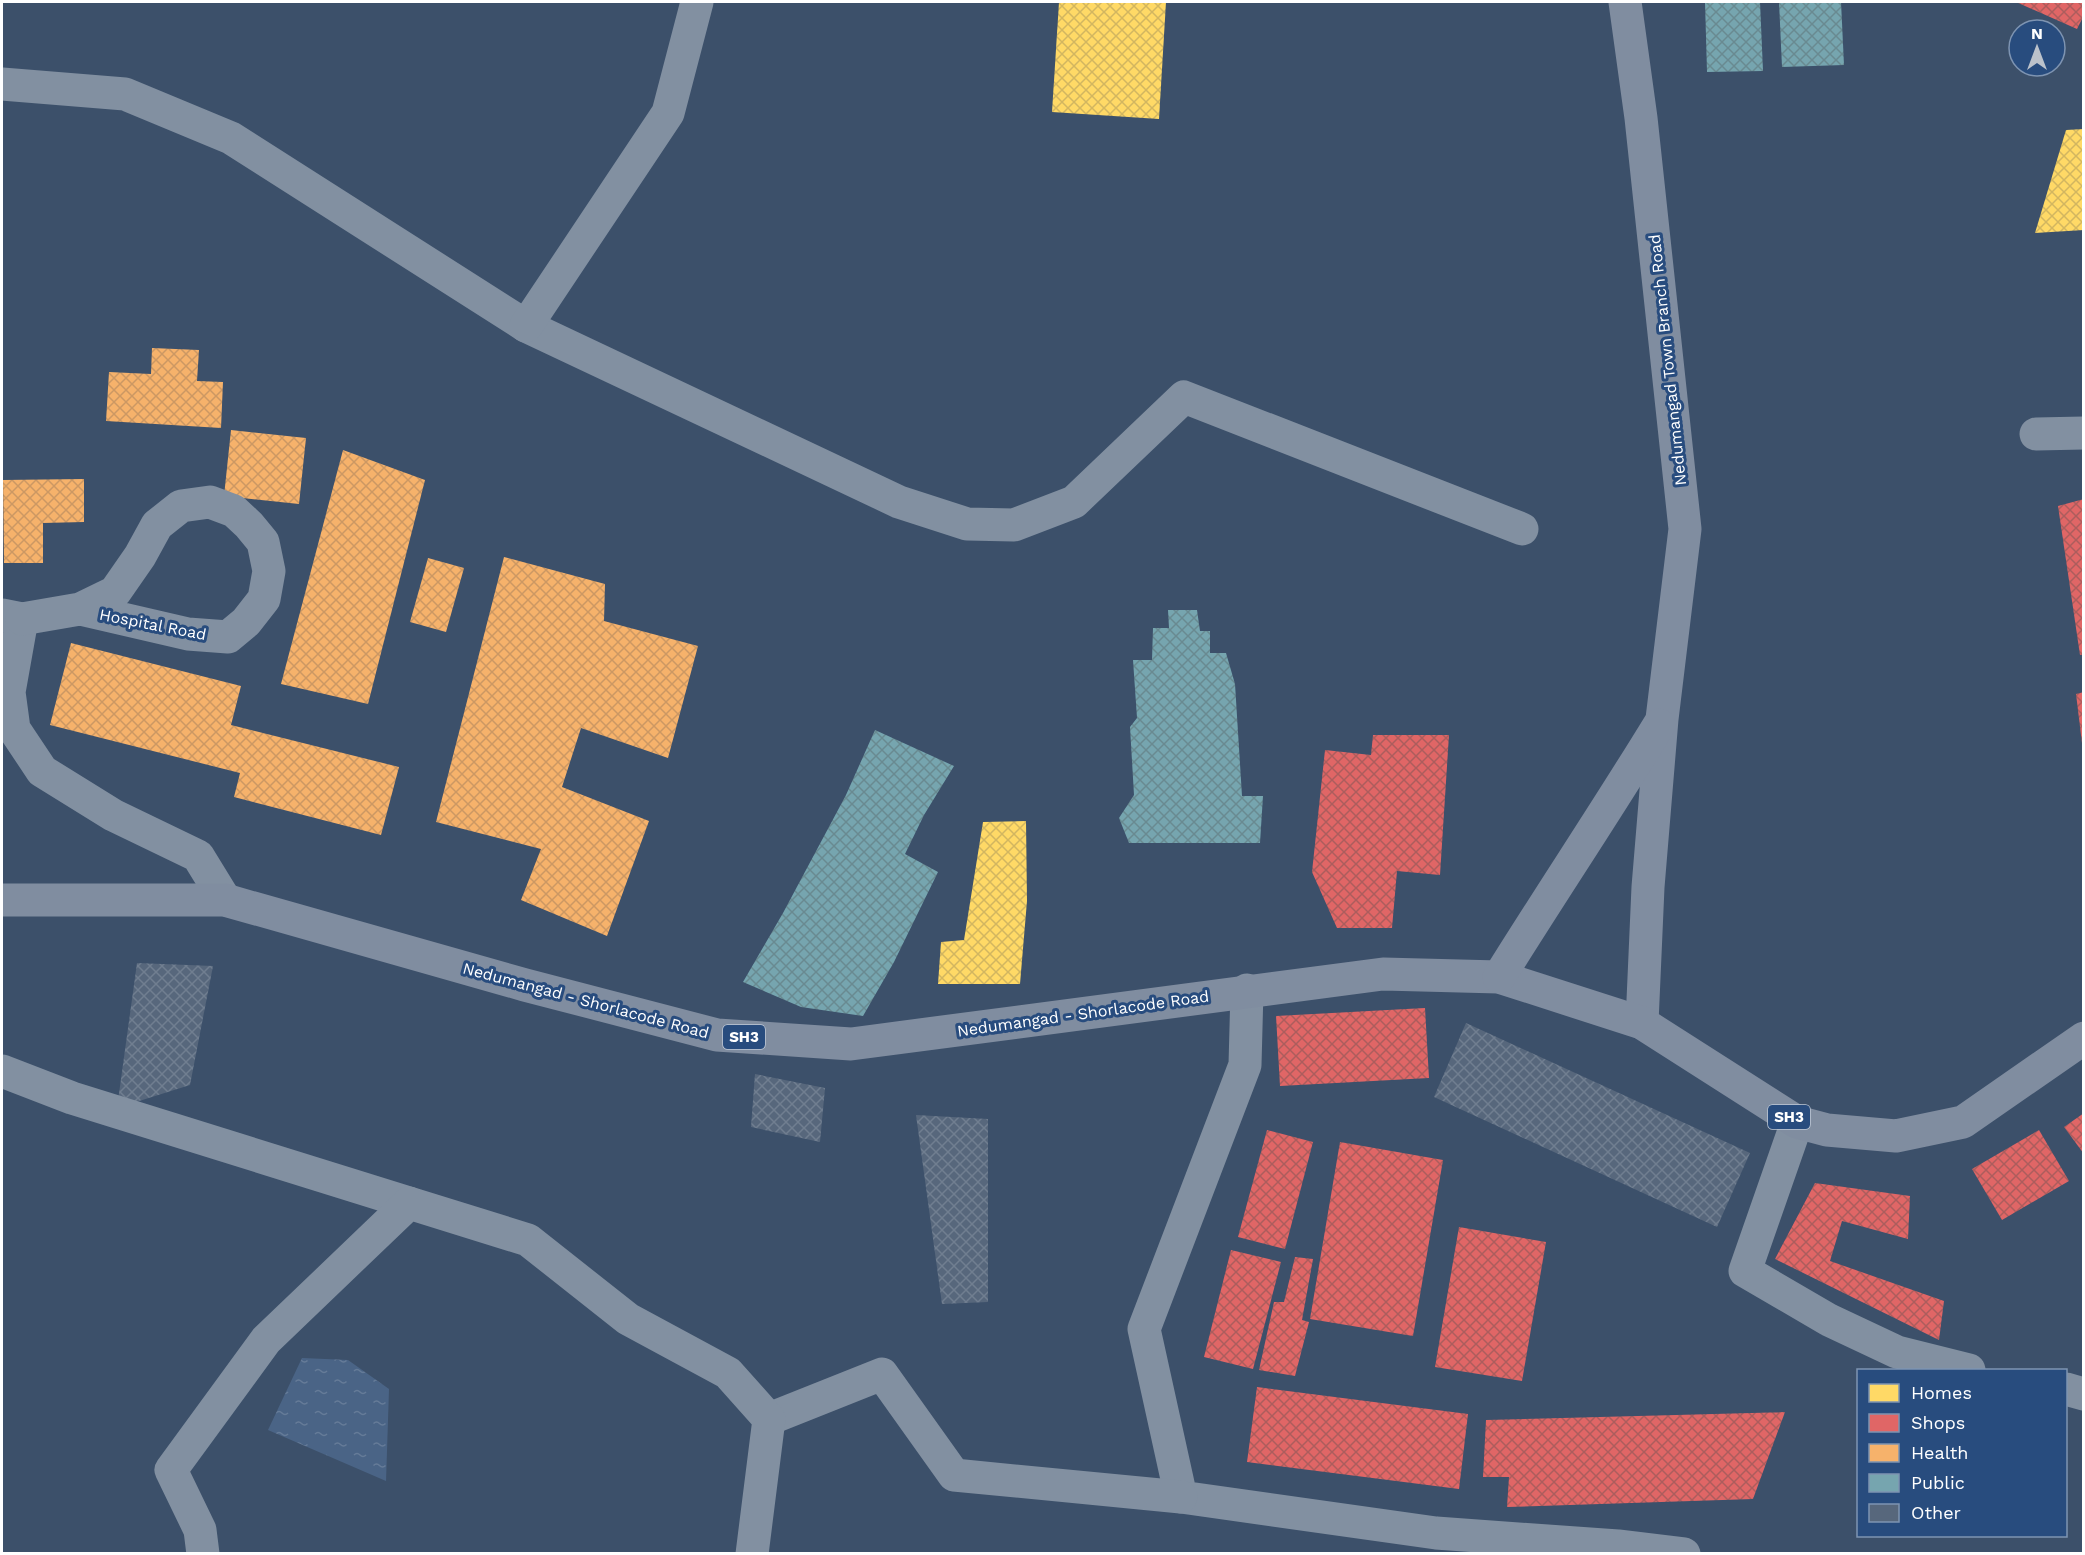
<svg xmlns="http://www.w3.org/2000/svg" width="2085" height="1555" viewBox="0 0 2085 1555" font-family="'Work Sans',sans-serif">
<defs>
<pattern id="water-ripples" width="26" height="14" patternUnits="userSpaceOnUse" patternTransform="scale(1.5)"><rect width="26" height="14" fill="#4a6486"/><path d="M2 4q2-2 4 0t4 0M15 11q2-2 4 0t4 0" fill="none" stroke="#657b98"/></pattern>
<pattern id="homes-cross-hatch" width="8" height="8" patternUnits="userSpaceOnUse" patternTransform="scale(1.5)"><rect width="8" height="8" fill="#ffd966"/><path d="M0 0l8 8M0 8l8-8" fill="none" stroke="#d2b660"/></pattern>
<pattern id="shops-cross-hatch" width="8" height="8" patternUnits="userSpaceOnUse" patternTransform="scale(1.5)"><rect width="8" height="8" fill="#e06666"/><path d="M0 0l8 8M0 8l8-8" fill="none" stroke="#ac5d5d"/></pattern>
<pattern id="health-cross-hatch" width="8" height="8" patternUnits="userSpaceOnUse" patternTransform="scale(1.5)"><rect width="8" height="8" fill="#f6b26b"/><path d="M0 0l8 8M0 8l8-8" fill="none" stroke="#cc9863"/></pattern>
<pattern id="public-cross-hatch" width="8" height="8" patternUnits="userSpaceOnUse" patternTransform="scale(1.5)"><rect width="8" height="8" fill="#76a5af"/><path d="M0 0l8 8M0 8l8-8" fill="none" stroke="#698a91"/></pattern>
<pattern id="building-cross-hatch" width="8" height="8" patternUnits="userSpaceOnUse" patternTransform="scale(1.5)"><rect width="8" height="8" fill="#57677c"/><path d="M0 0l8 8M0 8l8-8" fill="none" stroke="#707e90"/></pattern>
</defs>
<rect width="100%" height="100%" fill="#3c506a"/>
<polygon fill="url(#water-ripples)" points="302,1358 348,1360 389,1389 386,1481 268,1430"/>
<g fill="url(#homes-cross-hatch)">
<polygon points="1059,2 1166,2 1159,119 1052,112"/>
<polygon points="2084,129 2084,230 2035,233 2066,130"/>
<polygon points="1026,821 1027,901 1020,984 938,984 941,942 964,940 983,822"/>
</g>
<g fill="url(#shops-cross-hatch)">
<polygon points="2016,2 2084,2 2084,15 2077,29"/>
<polygon points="2084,499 2084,655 2080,655 2058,506"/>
<polygon points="2084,692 2084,742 2082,743 2076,694"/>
<polygon points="1373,735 1449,735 1440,875 1397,871 1392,928 1337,928 1312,872 1325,750 1371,755"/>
<polygon points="1425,1008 1429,1078 1280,1086 1276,1016"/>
<polygon points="2084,1113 2084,1154 2064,1127"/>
<polygon points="1267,1130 1313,1142 1285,1249 1238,1237"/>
<polygon points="2039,1130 2069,1181 2002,1220 1972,1169"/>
<polygon points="1340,1142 1443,1160 1413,1336 1310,1319"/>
<polygon points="1815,1183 1910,1196 1908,1239 1842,1221 1830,1261 1944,1301 1939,1340 1775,1259"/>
<polygon points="1459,1227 1546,1242 1522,1381 1435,1367"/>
<polygon points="1231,1250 1281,1262 1253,1369 1204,1357"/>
<polygon points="1295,1257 1313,1259 1302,1320 1309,1322 1295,1376 1259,1370 1274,1302 1284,1302"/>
<polygon points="1257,1387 1468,1414 1459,1489 1247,1462"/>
<polygon points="1785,1412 1753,1499 1507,1507 1509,1477 1483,1477 1486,1420"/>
</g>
<g fill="url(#health-cross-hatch)">
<polygon points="152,348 199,350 197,381 223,382 221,428 106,421 109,372 151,374"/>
<polygon points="231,430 306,438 299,504 224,496"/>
<polygon points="343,450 425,480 368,704 281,684"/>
<polygon points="84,479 84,522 43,523 43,563 4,563 3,480"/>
<polygon points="504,557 605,584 604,621 698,646 668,758 581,728 562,787 649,821 607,936 521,900 541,849 436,822"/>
<polygon points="428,558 464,568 446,632 410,622"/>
<polygon points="71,643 241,686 231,725 399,767 381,835 234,797 240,773 50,725"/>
</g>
<g fill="url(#public-cross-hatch)">
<polygon points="1705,2 1760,2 1763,71 1707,72"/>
<polygon points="1779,2 1841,2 1844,65 1782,67"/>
<polygon points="1168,610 1197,610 1200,631 1210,631 1210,653 1226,653 1235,684 1242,796 1263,796 1260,843 1129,843 1119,818 1134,795 1130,727 1137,718 1133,660 1152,660 1153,628 1169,628"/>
<polygon points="875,730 954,766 924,815 905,854 938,872 894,962 863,1016 801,1007 743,982 783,913 846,795"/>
</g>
<g fill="url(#building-cross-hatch)">
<polygon points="137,963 213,966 190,1085 117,1108"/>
<polygon points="1466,1023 1750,1153 1717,1227 1434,1097"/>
<polygon points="755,1074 825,1088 820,1142 751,1127"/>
<polygon points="916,1115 988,1119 988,1302 942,1304"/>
</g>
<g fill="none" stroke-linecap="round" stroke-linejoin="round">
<g stroke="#8290a1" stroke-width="33">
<polyline points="2,84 125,94 231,138 526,326 899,502 967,524 1014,525 1074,502 1184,397 1522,529"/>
<polyline points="526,326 668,113 697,2"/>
<polyline points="2036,434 2084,433"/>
<polyline points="2,615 22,619 9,692 14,729 42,771 113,815 198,856 225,900"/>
<polyline points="22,619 80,609 115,592 140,556 157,525 181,506 210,502 234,511 249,525 263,542 269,571 264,599 246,622 228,637 188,634 80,609"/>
<polyline points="1247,990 1245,1065 1144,1329 1181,1497 1436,1533 1618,1546 1684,1554"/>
<polyline points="2,1071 72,1098 409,1203"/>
<polyline points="1797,1122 1745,1271 1829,1320 1897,1352 1969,1370"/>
<polyline points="2066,1389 2084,1394"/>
<polyline points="769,1419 882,1374 954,1475 1181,1497"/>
<polyline points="203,1554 200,1530 171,1470 266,1340 409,1203 528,1240 628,1319 728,1373 769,1419 752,1554"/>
</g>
<g stroke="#808da0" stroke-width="33">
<polyline points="1625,2 1641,118 1685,529 1662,719 1648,887 1642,1023"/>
<polyline points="2,900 225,900 525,985 717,1035 851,1044 1383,974 1499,977 1642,1023 1797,1122 1827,1130 1896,1136 1963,1122 2084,1038"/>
<path d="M1499 977C1552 892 1607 810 1659 725"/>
</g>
</g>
<g text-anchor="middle" stroke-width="6" stroke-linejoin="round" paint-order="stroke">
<g fill="#284c7e" stroke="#bec9d8" stroke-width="1.5">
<rect x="723" y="1025" width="42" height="24" rx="4.5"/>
<rect x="1768" y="1105" width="42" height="24" rx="4.5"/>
</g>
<g font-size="15" font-weight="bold" fill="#fff">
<text x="744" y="1042">SH3</text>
<text x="1789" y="1122">SH3</text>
</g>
<g font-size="16" fill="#fff" stroke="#284c7e">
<text transform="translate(1667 360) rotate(-96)" y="6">Nedumangad Town Branch Road</text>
<text transform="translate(153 624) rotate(11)" y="6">Hospital Road</text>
<text transform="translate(586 1000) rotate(15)" y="6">Nedumangad - Shorlacode Road</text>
<text transform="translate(1083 1013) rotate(-8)" y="6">Nedumangad - Shorlacode Road</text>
</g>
</g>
<rect width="2085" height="1555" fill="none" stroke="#ffffff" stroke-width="6"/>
<rect x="1857" y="1369" width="210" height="168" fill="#284c7e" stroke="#7e94b2" stroke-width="1.5"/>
<rect x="1869" y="1384" width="30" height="18" fill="#ffd966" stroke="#7e94b2" stroke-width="1.5"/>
<text x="1911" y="1399" font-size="18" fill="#ffffff">Homes</text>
<rect x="1869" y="1414" width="30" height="18" fill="#e06666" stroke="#7e94b2" stroke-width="1.5"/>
<text x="1911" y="1429" font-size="18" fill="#ffffff">Shops</text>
<rect x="1869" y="1444" width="30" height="18" fill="#f6b26b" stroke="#7e94b2" stroke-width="1.5"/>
<text x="1911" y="1459" font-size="18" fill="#ffffff">Health</text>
<rect x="1869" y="1474" width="30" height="18" fill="#76a5af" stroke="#7e94b2" stroke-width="1.5"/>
<text x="1911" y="1489" font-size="18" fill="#ffffff">Public</text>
<rect x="1869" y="1504" width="30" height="18" fill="#57677c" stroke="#7e94b2" stroke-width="1.5"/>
<text x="1911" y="1519" font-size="18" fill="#ffffff">Other</text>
<g transform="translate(2037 48)"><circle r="28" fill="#284c7e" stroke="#7e94b2" stroke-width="1.5"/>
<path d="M0-4.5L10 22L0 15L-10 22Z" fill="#bbc2cb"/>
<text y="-9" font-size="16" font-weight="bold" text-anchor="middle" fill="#ffffff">N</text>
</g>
</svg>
